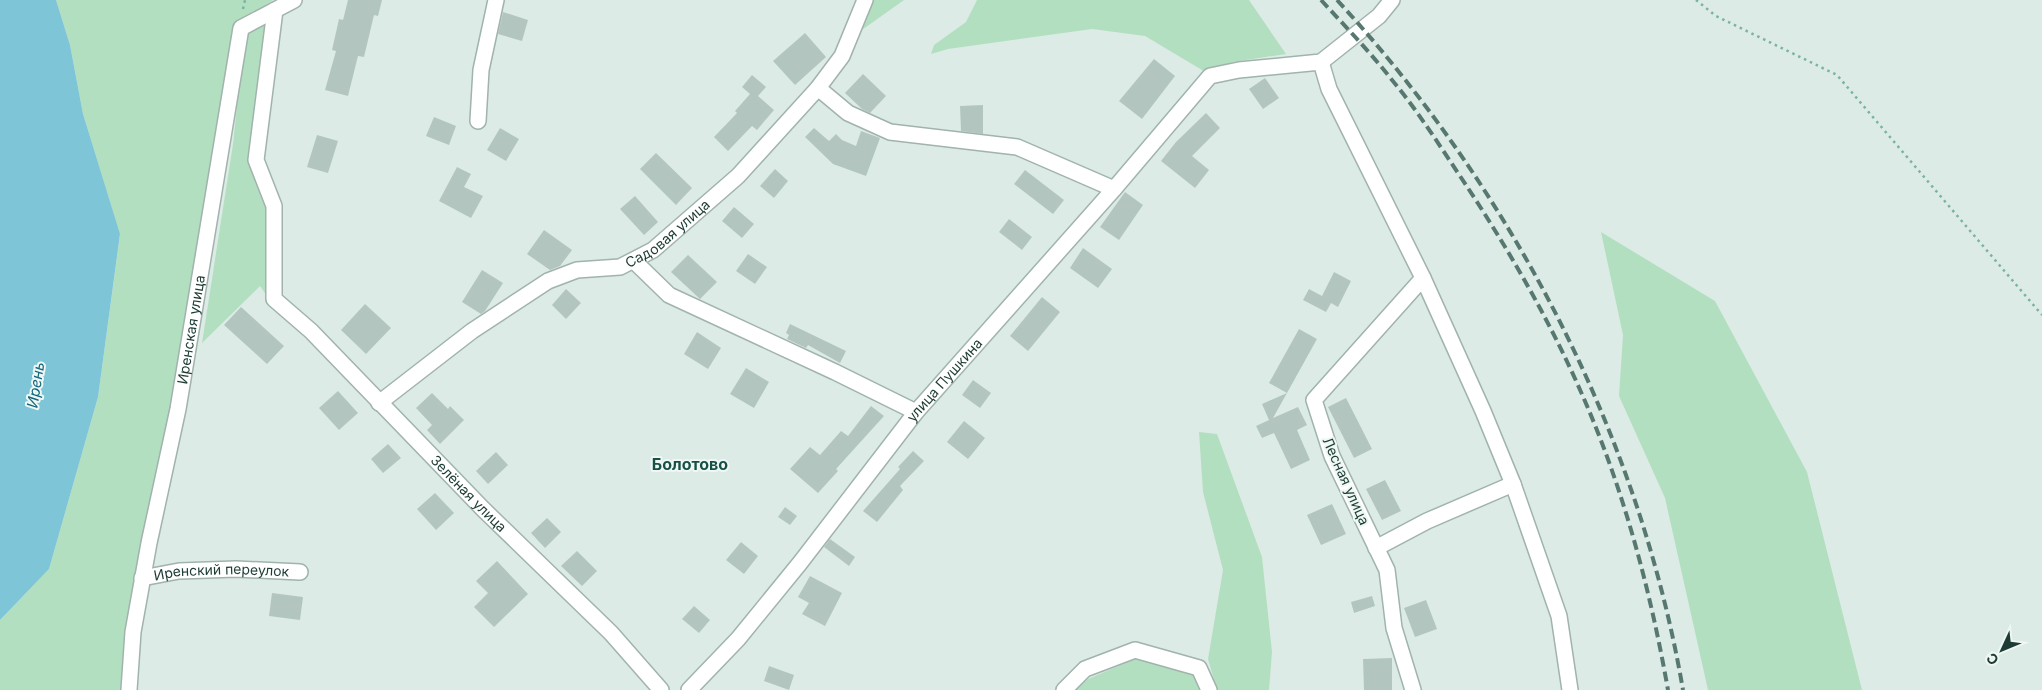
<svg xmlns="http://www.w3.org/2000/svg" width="2042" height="690" viewBox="0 0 2042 690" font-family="Inter,sans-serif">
<rect width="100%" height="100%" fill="#ddebe6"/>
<g fill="#b3dfc1">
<polygon points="56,0 273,0 237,24 128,690 0,690 0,620 49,569 98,397 120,235 83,114 70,45"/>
<polygon points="871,0 904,0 859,32"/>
<polygon points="977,0 1249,0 1286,54 1233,62 1207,73 1145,36 1092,29 948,49 931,54 934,45 966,22"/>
<polygon points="273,14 252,162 271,209 269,299 260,286 202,343 233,144 245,30"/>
<polygon points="1601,232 1715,301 1807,472 1862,690 1708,690 1665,498 1619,396 1623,335"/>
<polygon points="1199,432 1217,434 1262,557 1272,652 1269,690 1217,690 1208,659 1223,570 1203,492"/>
<polygon points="1135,659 1191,671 1202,690 1075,690 1088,679"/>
</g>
<polygon fill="#7ec5d7" points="0,0 56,0 70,45 83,114 120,234 98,397 49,569 0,620"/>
<g fill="#b2c6bf">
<polygon points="348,0 382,0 378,16 374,15 364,57 358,56 348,96 325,90 336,51 332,50 339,19 343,20"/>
<polygon points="503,12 528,20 522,41 498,34"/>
<polygon points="805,33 826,57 795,85 773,61"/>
<polygon points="1154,59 1175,76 1142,119 1119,101"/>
<polygon points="863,74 886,96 870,113 862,109 845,93"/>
<polygon points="752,75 766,87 758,96 774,110 757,130 752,126 728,151 714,137 737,113 735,111 750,94 742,87"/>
<polygon points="1265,78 1279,98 1263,109 1249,89"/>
<polygon points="983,105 983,134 961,131 960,106"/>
<polygon points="1206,113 1220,128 1192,156 1209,170 1195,188 1161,161 1176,142"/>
<polygon points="434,117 456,126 449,145 426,136"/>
<polygon points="500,128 519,139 506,161 487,150"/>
<polygon points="814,128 829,141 836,134 842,140 856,146 861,131 880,138 866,176 833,164 805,137"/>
<polygon points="317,135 338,141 328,173 307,167"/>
<polygon points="656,153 692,188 676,205 640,169"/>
<polygon points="457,167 471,174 464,187 483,196 471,218 439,201"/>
<polygon points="775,169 788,181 774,198 760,186"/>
<polygon points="1025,170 1064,200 1053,214 1014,184"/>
<polygon points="1125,192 1143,205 1119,240 1100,227"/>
<polygon points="635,196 658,222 644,235 620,209"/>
<polygon points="734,207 754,224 742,238 722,221"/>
<polygon points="1009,219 1032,237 1022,250 999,232"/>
<polygon points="544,230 572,250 560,266 550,270 527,254"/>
<polygon points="1083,248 1112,269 1098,288 1070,268"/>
<polygon points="748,254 767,267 755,284 736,271"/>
<polygon points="688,255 717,282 700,299 671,272"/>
<polygon points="482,270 503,283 485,311 481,314 462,302"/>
<polygon points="1334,272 1351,281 1338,307 1331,303 1326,312 1303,300 1309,289 1322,296"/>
<polygon points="566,289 581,303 566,319 552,305"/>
<polygon points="1042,297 1060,312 1028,351 1010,336"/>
<polygon points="365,304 391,328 366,354 341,330"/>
<polygon points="241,307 284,346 267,364 224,325"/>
<polygon points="790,324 846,351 840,363 808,345 806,348 787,339 789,335 786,333"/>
<polygon points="1299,329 1317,339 1287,393 1269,383"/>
<polygon points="697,332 721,348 708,369 684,354"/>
<polygon points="746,368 769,382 754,408 730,394"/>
<polygon points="973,380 991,393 980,408 962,395"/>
<polygon points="338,391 358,413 339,430 319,408"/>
<polygon points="432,393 448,409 450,406 464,420 440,444 427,430 432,425 416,408"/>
<polygon points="1287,393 1273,418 1298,407 1307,425 1297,430 1310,460 1291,469 1274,433 1262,438 1256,426 1269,420 1262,404"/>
<polygon points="1346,398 1372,449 1354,458 1328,407"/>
<polygon points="871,406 884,416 836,469 838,471 818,493 790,469 810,447 820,455 841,431 848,436"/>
<polygon points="964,421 985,438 968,459 947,442"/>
<polygon points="388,444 401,458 383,473 371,459"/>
<polygon points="913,451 924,461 900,486 903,490 877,522 863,511 900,469 898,467"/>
<polygon points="496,452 508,465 488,484 476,471"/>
<polygon points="1385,480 1401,511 1382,520 1366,489"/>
<polygon points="435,493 454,513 436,530 417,509"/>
<polygon points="1332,504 1346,534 1321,545 1307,515"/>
<polygon points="785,507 797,516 790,525 778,517"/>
<polygon points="547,518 561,532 545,548 531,533"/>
<polygon points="830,539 855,557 849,566 824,547"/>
<polygon points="741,542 758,556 744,574 726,560"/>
<polygon points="577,551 597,571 582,586 561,566"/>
<polygon points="497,561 528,594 494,627 474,607 488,593 476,581"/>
<polygon points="810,576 842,593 825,626 802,614 809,603 798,597"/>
<polygon points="272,593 303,597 300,620 269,616"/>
<polygon points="1372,596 1375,606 1354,613 1351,602"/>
<polygon points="1426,600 1437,629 1415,637 1404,608"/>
<polygon points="694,606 710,620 699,633 682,619"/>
<polygon points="1392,658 1392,690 1364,690 1363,659"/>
<polygon points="769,666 794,675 789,690 764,681"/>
</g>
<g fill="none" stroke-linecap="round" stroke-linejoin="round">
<g stroke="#a0b3ad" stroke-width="18">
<g id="minor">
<path id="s1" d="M275 10 256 160 274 206V299L311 331 483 509 611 633 661 690"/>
<polyline points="1321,62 1329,89 1423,278 1483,411 1513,484 1559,616 1570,690"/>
<polyline points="818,88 848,113 890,132 1017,147 1114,189"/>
<polyline points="478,121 481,70 496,0"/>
<polyline points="634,261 669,295 835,372 916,412"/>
<path id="s2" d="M379 403 472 331 548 281 577 270 620 267 653 250 738 176 818 88 842 56 865 0"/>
<polyline points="1376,548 1427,521 1513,484"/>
<path id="s3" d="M142 578 179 571 236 569 300 572"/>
<path id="s4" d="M129 690 133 632 149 543 178 409 241 28 294 0"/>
<path id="s5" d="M689 690 738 639 800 563 916 412 1114 189 1210 76 1239 70 1321 62 1379 16 1392 0"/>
<polyline points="1064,690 1085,669 1135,650 1199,668 1209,690"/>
<polyline points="1413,690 1394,628 1387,570 1332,456 1314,400 1423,278"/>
</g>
</g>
<g stroke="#7ab2a4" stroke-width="2.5" stroke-dasharray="2.5 4" stroke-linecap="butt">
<polyline points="1696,0 1716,16 1837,75 2042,315"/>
<polyline points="243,9 245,0"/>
</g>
<use href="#minor" stroke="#fff" stroke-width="15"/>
<g stroke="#577871" stroke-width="4" stroke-dasharray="10 5" stroke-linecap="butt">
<path d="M1321 0C1345 26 1370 52 1392 80 1417 110 1438 143 1460 176 1506 245 1548 317 1581 392 1623 487 1650 588 1668 690"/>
<path d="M1337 0C1512 190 1639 434 1683 690"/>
</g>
</g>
<g text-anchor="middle" stroke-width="4" stroke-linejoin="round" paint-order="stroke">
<g font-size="14" fill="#1d3c35" stroke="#eef7f3">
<text dy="5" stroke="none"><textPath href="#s2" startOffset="341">Садовая улица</textPath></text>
<text dy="5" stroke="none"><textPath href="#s4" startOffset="366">Иренская улица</textPath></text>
<text dy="5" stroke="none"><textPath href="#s5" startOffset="402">улица Пушкина</textPath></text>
<text transform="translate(1346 481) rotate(66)" y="5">Лесная улица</text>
<text dy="5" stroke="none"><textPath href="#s1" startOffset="569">Зелёная улица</textPath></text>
<text dy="5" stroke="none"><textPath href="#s3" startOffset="80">Иренский переулок</textPath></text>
</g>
<g font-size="15" font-style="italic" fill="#11667e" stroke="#eef7f3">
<text transform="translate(36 385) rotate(-81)" y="5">Ирень</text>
</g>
<g font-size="16" font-weight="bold" fill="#175045" stroke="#eef7f3">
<text x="690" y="470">Болотово</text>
</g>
</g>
<g transform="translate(2002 650) rotate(226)" stroke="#eef7f3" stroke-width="4" paint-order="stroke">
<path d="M0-4L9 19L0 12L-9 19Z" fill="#1d3c35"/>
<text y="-8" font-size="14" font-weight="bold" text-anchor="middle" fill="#1d3c35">С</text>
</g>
</svg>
